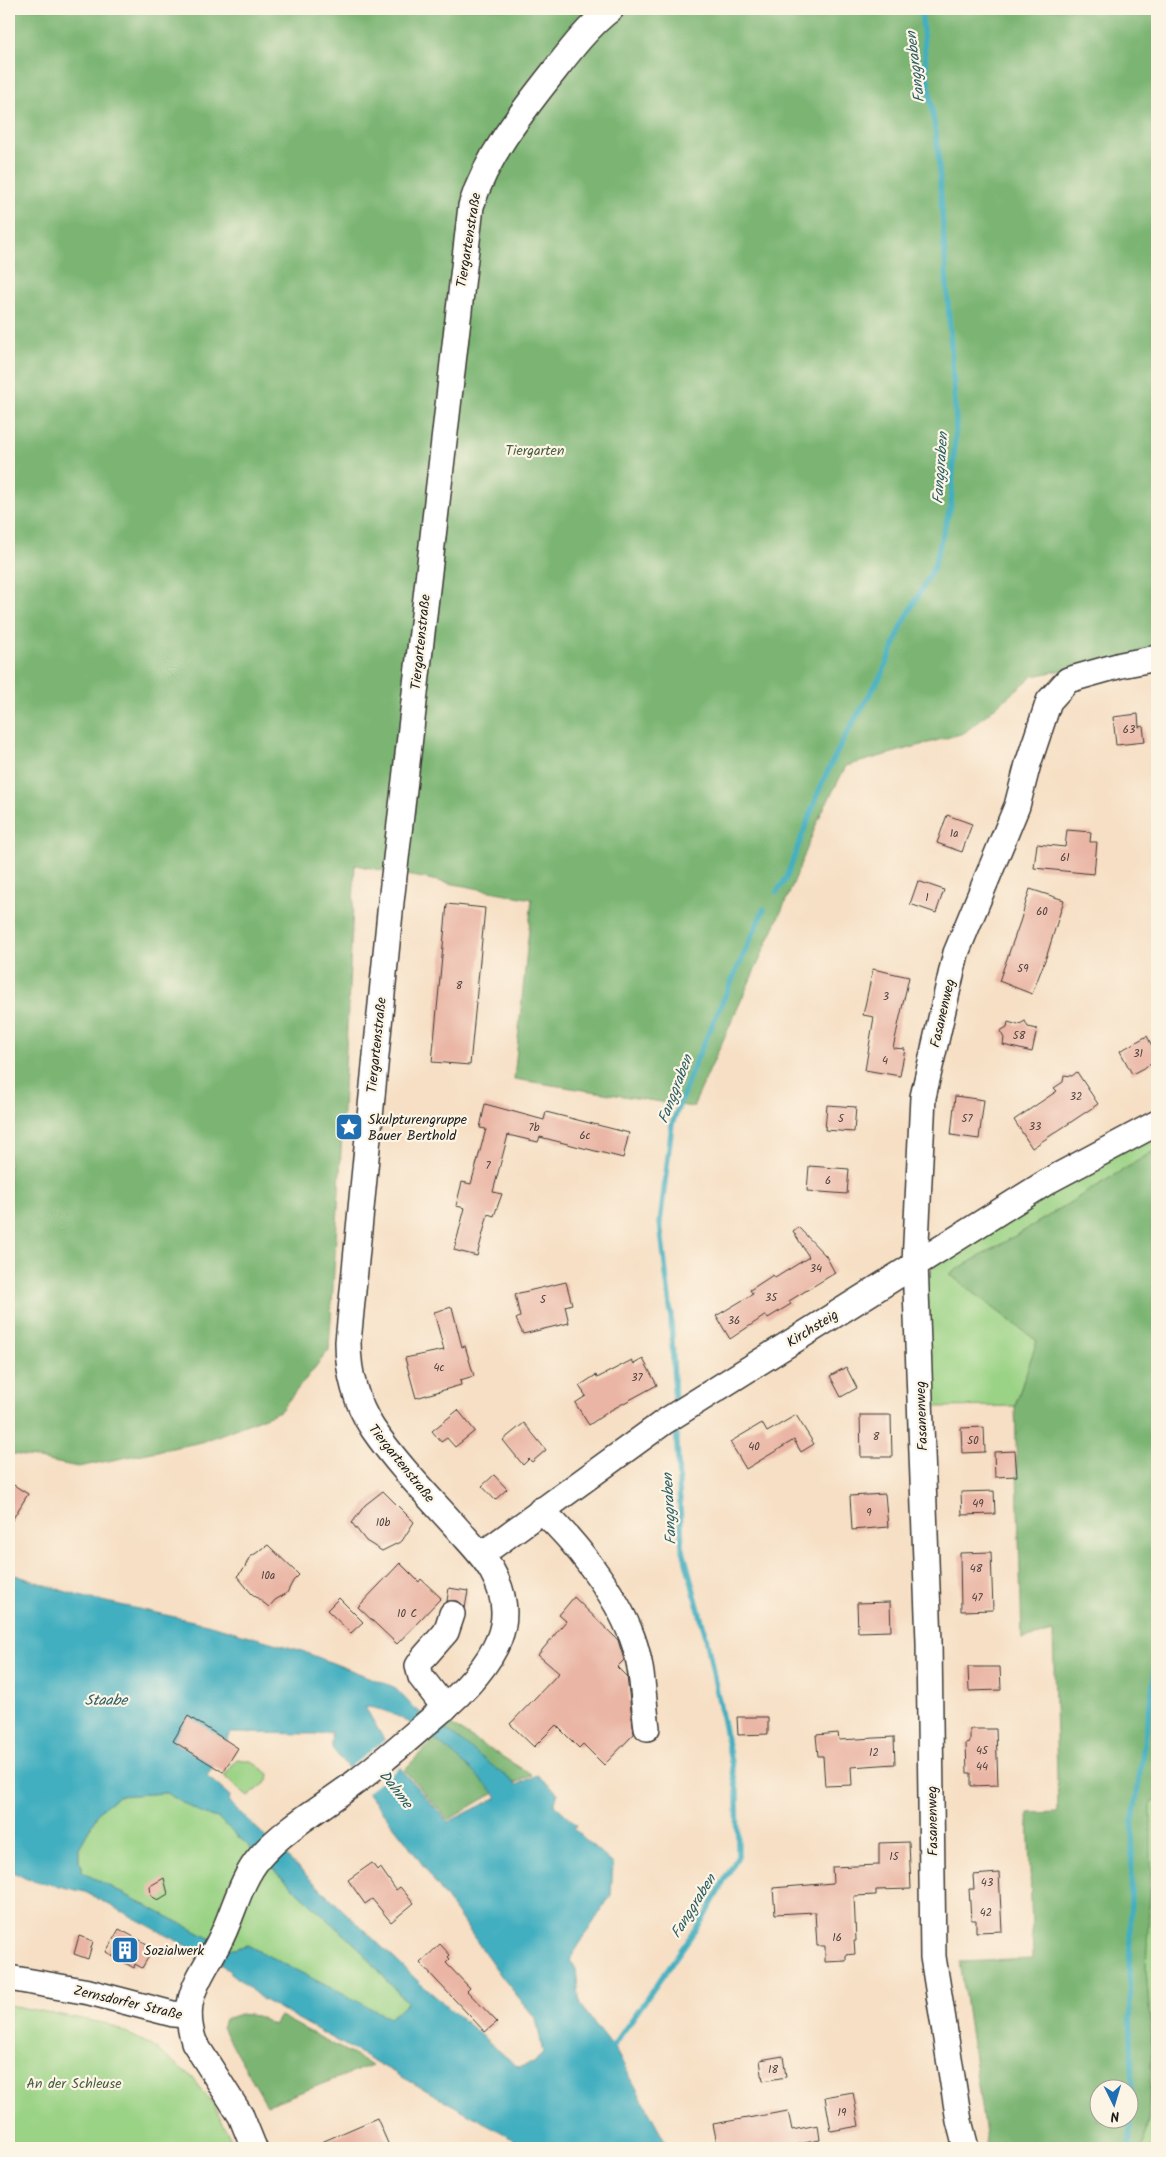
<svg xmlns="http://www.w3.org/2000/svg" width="1166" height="2157" viewBox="0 0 1166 2157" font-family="Kalam,sans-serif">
<rect width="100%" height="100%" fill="#fcf5e5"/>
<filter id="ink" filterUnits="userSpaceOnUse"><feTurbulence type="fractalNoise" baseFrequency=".02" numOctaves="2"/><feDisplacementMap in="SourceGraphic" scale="10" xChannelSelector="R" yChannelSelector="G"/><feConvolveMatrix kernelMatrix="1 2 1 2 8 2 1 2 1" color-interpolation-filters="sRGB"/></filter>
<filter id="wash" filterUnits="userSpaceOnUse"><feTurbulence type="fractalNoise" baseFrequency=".0096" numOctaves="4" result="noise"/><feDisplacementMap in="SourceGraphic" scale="20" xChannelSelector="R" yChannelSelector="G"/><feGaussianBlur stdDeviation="1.12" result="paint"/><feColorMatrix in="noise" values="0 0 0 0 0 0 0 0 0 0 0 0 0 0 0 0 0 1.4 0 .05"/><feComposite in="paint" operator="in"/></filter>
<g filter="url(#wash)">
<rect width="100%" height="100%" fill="#f6dfc4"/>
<g fill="#9bd386" stroke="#5c7851">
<polygon points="1157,1131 1157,1149 1022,1232 949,1274 1037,1341 1015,1406 929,1407 926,1275 943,1258 1084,1170"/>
<polygon points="237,1759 251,1761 269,1774 268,1781 248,1797 224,1776"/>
<polygon points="166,1793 205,1815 218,1818 359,1948 407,2003 390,2019 247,1945 234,1949 228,1948 80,1871 82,1866 79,1861 79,1848 100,1810 118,1796"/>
<polygon points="1157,1799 1157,2148 1143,2148 1148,2119 1152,2046 1146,1969 1151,1802"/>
<polygon points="9,2005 108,2024 151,2045 192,2077 214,2105 235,2148 9,2148"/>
</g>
<g fill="#7cb573" stroke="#4c6848" fill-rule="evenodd">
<polygon points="9,9 1157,9 1157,651 1033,676 964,733 846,766 818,820 789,894 693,1107 514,1079 532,899 355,865 339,1191 329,1350 280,1411 202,1442 78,1467 9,1453"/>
<path d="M1157 1149V1799L1151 1803V1866L1146 1969 1152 2046 1148 2119 1143 2148H987L960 1962 1033 1959 1028 1813 1058 1812 1053 1632 1022 1639 1015 1406 1037 1341 949 1274 1022 1232ZM1098 2090H1128V2120H1098Z"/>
<polygon points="449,1724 532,1775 487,1797 448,1820 404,1770"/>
<polygon points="240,2014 257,2016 274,2025 280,2016 372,2065 267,2105 222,2028 225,2019"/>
</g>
<path fill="#42afc0" stroke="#2f666e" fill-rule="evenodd" d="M9 1573 79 1596 207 1624 302 1651 394 1687 415 1709 448 1731 517 1785 537 1775 558 1793 554 1804 577 1825 574 1829 613 1864 611 1895 570 1959 576 1969 580 2005 616 2051 669 2148H522L512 2138 262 1999 222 1965 193 1949 85 1892 27 1879 9 1870ZM365 1707C407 1708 470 1767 498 1797L448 1822 403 1772ZM331 1732 332 1748 405 1840 502 1977 536 2019 543 2052 534 2063 518 2067 422 1985 229 1802 230 1796 207 1776 231 1733 318 1734ZM166 1793 205 1815 218 1818 359 1948 407 2003 390 2018 247 1945 234 1949 228 1948 80 1871 82 1866 79 1861V1848L100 1810 118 1796Z"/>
<polygon fill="#f6dfc4" points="386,1739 402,1766 366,1793 347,1769"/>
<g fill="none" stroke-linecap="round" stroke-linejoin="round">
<g stroke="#42afc0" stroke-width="5.5">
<polyline points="777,892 786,878 822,783 844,738 883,672 903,623 933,569 951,505 956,422 938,151 926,65 921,9"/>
<polyline points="675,1406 671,1315 660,1223 672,1124 695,1063 764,909"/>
<polyline points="608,2053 703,1919 738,1856 737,1791 706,1637 682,1546 676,1423"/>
<polyline points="1129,2148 1132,2071 1129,1975 1133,1821 1157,1656"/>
</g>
</g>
<g id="blocks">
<g fill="#eab5a4">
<polygon points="1138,714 1139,727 1143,726 1145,742 1116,745 1113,717"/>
<polygon points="947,815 972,824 962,852 937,843"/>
<polygon points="1067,830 1091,832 1090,842 1097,842 1094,874 1034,868 1037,844 1065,847"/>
<polygon points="918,881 944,890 936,913 910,904"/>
<polygon points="1030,889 1064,900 1047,955 1032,994 999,981 1020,922"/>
<polygon points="447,904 485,908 470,1065 432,1062"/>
<polygon points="873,969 909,977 893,1048 905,1049 900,1076 865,1070 874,1017 863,1015"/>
<polygon points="1025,1021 1028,1027 1037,1029 1032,1052 1003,1045 1004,1038 1000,1031 1007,1027 1008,1022 1018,1025"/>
<polygon points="1147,1036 1157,1056 1157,1061 1132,1074 1120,1051"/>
<polygon points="1077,1072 1098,1104 1032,1148 1014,1120 1057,1091 1054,1088 1063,1082 1064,1075 1072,1076"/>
<polygon points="955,1096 984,1100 979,1139 951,1135"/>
<polygon points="485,1104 544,1120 546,1112 629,1133 623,1158 540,1137 538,1142 508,1135 493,1192 502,1194 494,1216 488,1214 477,1256 454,1250 465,1208 456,1206 462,1182 471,1184 486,1129 480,1128"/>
<polygon points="827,1105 856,1107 854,1132 825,1130"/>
<polygon points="809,1166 849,1169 847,1194 807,1191"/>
<polygon points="798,1227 826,1256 835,1273 789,1301 791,1304 768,1318 766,1315 730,1339 716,1316 753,1294 750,1290 773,1275 775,1278 809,1257 793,1231"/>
<polygon points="566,1282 572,1304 565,1306 569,1323 523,1334 516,1319 520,1317 515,1294"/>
<polygon points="452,1307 462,1347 465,1346 474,1376 460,1380 461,1385 416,1398 405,1358 444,1350 434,1312"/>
<polygon points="643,1359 657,1385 611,1410 589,1425 575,1403 586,1396 579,1386 596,1375 597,1378 632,1360 634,1364"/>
<polygon points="846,1367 857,1388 841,1397 830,1376"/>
<polygon points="458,1410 475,1431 455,1447 447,1438 441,1442 432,1431"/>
<polygon points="796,1415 814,1444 801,1452 794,1440 746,1469 730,1442 762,1423 767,1432"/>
<polygon points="860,1415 891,1415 892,1457 861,1457"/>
<polygon points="524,1423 546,1450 532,1462 529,1459 523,1465 503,1440"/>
<polygon points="984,1427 985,1452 962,1453 961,1428"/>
<polygon points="1015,1451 1017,1476 995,1477 994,1452"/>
<polygon points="494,1475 507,1489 495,1500 482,1486"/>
<polygon points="9,1482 28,1494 9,1525"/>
<polygon points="383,1491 414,1522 402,1541 382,1551 366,1541 352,1523 365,1505"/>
<polygon points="994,1491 995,1514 962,1515 961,1492"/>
<polygon points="885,1494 888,1527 852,1530 850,1496"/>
<polygon points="268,1545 299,1575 293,1581 287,1593 275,1600 269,1607 251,1593 237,1576 244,1569 249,1558"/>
<polygon points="991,1552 993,1610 961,1611 960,1553"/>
<polygon points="400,1563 419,1582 421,1579 441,1598 397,1644 358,1607"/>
<polygon points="449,1588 468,1591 465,1608 457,1601 447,1601"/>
<polygon points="574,1597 618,1640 624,1660 617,1667 627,1677 634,1734 604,1765 583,1744 579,1748 556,1725 534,1747 510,1724 559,1673 538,1655 566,1621 559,1615"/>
<polygon points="339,1598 363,1622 351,1633 327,1610"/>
<polygon points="890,1602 891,1631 858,1632 857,1603"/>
<polygon points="968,1667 1000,1667 1001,1690 969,1691"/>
<polygon points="188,1716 238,1748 223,1772 173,1741"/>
<polygon points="737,1717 768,1717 768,1734 738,1735"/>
<polygon points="970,1729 996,1729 998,1785 971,1786 971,1773 967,1773 966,1743 970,1742"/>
<polygon points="838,1733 839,1740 894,1737 895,1764 851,1767 852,1785 825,1786 823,1756 818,1756 816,1735"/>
<polygon points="909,1842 911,1889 876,1890 876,1895 854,1896 856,1941 854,1941 855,1954 846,1955 846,1961 825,1962 825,1946 817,1946 815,1912 775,1914 773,1888 833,1883 832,1867 879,1865 879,1843"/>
<polygon points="372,1863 377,1870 380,1867 396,1890 400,1887 414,1903 391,1922 372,1899 365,1904 348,1880"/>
<polygon points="999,1873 1002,1931 976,1932 976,1920 971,1920 970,1903 969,1889 974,1889 973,1875"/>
<polygon points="164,1878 168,1894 158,1900 151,1896 150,1886"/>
<polygon points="119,1929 147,1944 145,1947 152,1951 142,1968 135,1964 134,1968 106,1952"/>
<polygon points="79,1936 93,1941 88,1959 74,1954"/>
<polygon points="440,1944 450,1955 448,1957 450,1959 446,1963 470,1988 467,1991 497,2022 485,2032 420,1963"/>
<polygon points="783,2056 786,2077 763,2081 760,2060"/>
<polygon points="853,2092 859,2126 831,2131 825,2097"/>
<polygon points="788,2111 792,2130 818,2125 820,2140 794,2145 795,2148 718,2148 713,2124"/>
<polygon points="377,2118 390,2148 308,2148"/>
</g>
</g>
</g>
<g filter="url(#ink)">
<use href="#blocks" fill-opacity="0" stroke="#3d3935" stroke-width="1"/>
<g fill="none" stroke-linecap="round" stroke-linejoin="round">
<g stroke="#3d3935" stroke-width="28">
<g id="minor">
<path d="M541 1510C575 1541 616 1594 632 1637 643 1666 643 1698 647 1728"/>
<polyline points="481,1555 664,1422 1050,1180 1157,1123"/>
<polyline points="445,1708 421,1677 418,1666 424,1657 446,1632 452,1614"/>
<polyline points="9,1978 89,1992 173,2014 189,2015"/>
<path d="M254 2148 241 2116 194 2042C180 1999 199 1980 218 1944 233 1917 239 1881 260 1857 287 1826 325 1806 357 1781 384 1761 409 1738 435 1716 459 1696 487 1669 499 1639 508 1616 504 1592 492 1571 483 1555 468 1541 456 1527 428 1496 397 1464 373 1429 356 1403 348 1373 348 1342L391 902 471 206C487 155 522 112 555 70 572 48 589 26 611 9"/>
<polyline points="966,2148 959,2121 933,1957 929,1642 915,1263 923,1097 956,953 1017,806 1028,764 1049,701 1068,680 1121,665 1157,658"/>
</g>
</g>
<use href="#minor" stroke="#fff" stroke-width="25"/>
</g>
</g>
<defs>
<g id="sight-square" transform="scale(1.4375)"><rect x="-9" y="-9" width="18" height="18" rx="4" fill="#1f6fb2" stroke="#fcf5e5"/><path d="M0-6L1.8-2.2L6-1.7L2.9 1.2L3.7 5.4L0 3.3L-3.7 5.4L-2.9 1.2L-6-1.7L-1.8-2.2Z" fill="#fff"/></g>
<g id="building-square" transform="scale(1.4375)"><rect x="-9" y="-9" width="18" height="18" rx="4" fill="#1f6fb2" stroke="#fcf5e5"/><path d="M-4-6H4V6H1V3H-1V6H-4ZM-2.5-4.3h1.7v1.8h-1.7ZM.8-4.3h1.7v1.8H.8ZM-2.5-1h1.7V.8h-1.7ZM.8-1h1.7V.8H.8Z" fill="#fff"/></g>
</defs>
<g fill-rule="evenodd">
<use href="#sight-square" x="349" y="1127"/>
<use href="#building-square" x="125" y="1950"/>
</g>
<g text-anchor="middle" stroke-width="4.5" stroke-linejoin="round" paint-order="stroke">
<g font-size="11" fill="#50423e">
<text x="1129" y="733">63</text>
<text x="954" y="837">1a</text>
<text x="1065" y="861">61</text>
<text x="927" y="901">1</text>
<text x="1042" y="915">60</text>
<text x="1023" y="972">59</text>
<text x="459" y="989">8</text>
<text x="886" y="1000">3</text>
<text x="1019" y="1039">58</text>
<text x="1138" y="1057">31</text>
<text x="885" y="1064">4</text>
<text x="1076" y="1100">32</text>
<text x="841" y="1122">5</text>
<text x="967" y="1122">57</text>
<text x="1035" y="1130">33</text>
<text x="534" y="1131">7b</text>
<text x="585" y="1139">6c</text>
<text x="488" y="1169">7</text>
<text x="828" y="1184">6</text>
<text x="816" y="1272">34</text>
<text x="771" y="1301">35</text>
<text x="543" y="1303">5</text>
<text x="734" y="1324">36</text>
<text x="439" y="1371">4c</text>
<text x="637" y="1381">37</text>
<text x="876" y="1440">8</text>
<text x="973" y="1444">50</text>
<text x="754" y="1450">40</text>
<text x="978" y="1507">49</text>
<text x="869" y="1516">9</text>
<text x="383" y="1526">10b</text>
<text x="976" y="1572">48</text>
<text x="268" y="1579">10a</text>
<text x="977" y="1601">47</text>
<text x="407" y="1617">10 C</text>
<text x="982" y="1754">45</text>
<text x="874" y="1756">12</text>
<text x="982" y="1770">44</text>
<text x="894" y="1860">15</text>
<text x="987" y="1886">43</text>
<text x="986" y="1916">42</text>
<text x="837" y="1941">16</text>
<text x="773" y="2073">18</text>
<text x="842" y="2116">19</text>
</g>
<g font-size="14" fill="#1c1c1c" stroke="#fcf5e5">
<text transform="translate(468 240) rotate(-81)" y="5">Tiergartenstraße</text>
<text transform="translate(420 642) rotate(-84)" y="5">Tiergartenstraße</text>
<text transform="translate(942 1013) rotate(-77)" y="5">Fasanenweg</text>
<text transform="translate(376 1045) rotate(-84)" y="5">Tiergartenstraße</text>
<text transform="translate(812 1328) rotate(-32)" y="5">Kirchsteig</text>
<text transform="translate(921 1416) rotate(-92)" y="5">Fasanenweg</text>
<text transform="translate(402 1463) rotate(51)" y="5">Tiergartenstraße</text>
<text transform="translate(932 1821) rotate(-91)" y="5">Fasanenweg</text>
<text transform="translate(128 2002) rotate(13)" y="5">Zernsdorfer Straße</text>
</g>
<g font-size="14" fill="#485c41" stroke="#fcf5e5">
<text x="535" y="455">Tiergarten</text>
<text x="74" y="2088">An der Schleuse</text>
</g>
<g font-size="14" fill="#1c1c1c" stroke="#fcf5e5" text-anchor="start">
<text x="368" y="1124">Skulpturengruppe<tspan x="368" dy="16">Bauer Berthold</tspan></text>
<text x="144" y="1955">Sozialwerk</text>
</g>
<g font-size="15" font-style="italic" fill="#2d5e66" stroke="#fcf5e5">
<text transform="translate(915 67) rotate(-97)" y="5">Fanggraben</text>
<text transform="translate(940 468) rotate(-86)" y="5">Fanggraben</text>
<text transform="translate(675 1089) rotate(-69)" y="5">Fanggraben</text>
<text transform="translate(669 1509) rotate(-93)" y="5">Fanggraben</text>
<text x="106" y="1705">Staabe</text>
<text transform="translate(396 1789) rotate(52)" y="5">Dahme</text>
<text transform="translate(693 1906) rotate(-58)" y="5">Fanggraben</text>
</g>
</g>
<rect width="1166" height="2157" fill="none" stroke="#fcf5e5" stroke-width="30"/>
<g transform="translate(1114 2104) rotate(175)"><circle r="24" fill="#fcf5e5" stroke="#a29e95"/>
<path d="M0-4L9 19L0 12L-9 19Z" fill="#1f6fb2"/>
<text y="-8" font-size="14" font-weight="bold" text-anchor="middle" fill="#1c1c1c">N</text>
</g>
</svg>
